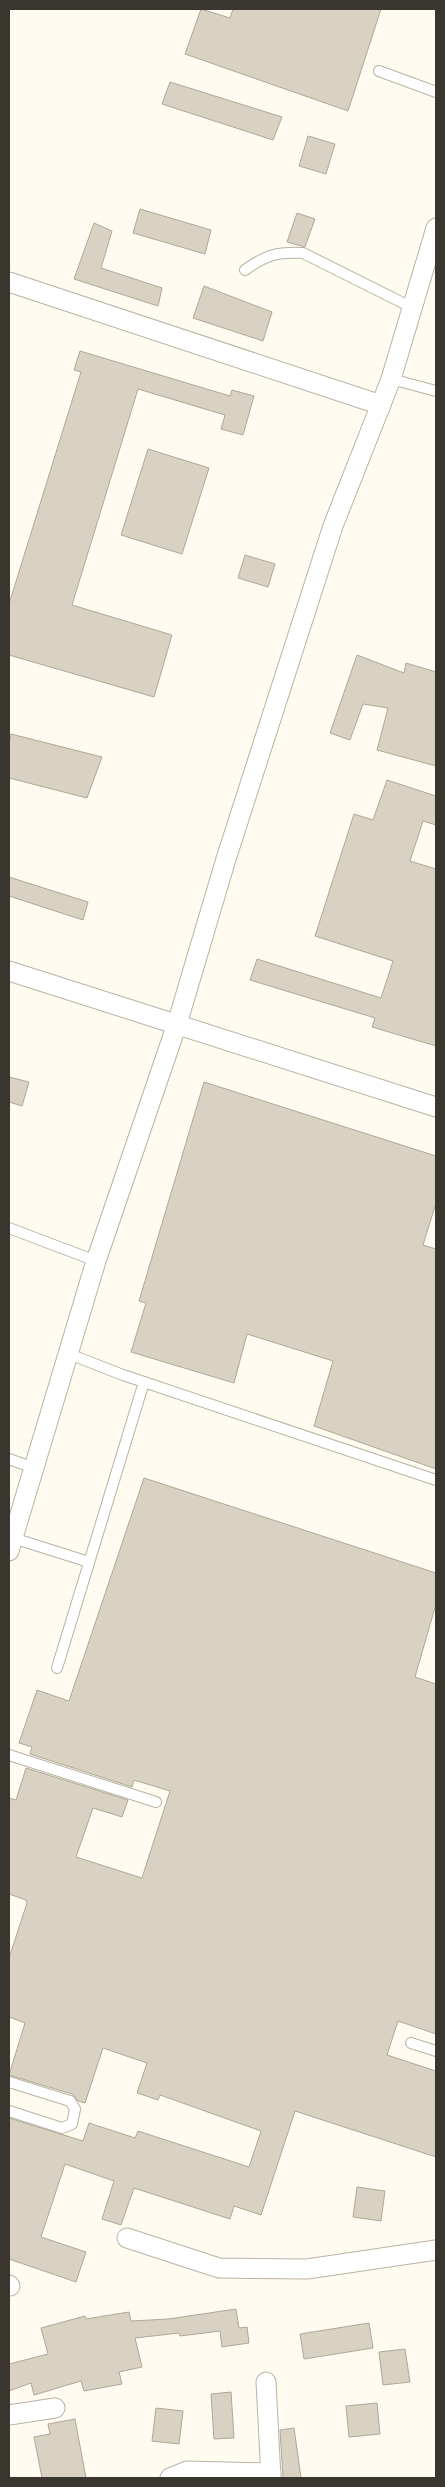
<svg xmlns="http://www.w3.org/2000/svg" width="445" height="2487" viewBox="0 0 445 2487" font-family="'Crimson Pro',serif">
<rect width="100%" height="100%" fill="#fffbf1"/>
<g fill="#d9d2c2" stroke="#afa899">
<polygon points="201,9 230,18 233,9 381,9 348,111 185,54"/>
<polygon points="170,82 282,117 273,140 162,104"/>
<polygon points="308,136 335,144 326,174 299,166"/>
<polygon points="140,209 211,230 205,254 133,233"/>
<polygon points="297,213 315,219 305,247 287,242"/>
<polygon points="94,223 112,231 101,268 162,288 158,306 74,279"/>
<polygon points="204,286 272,312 263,341 193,318"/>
<polygon points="80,351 230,396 232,390 254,396 243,435 221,429 225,415 138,389 72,605 172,635 154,697 9,655 9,604 81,372 74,370"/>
<polygon points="148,449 209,468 182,554 121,535"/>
<polygon points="245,555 275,564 268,587 238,578"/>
<polygon points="357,655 404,673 406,663 436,672 436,766 377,750 388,708 363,704 350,740 330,733"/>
<polygon points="11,734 102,757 87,798 9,778 9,743"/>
<polygon points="387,780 436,796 436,825 423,821 410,861 436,869 436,1046 372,1027 375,1018 250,980 257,959 381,998 393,961 315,936 354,814 373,820"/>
<polygon points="9,877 88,902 83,920 9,896"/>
<polygon points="9,1077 29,1082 22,1106 9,1102"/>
<polygon points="204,1082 436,1156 436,1203 423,1245 436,1249 436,1469 314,1426 333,1361 247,1334 234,1383 131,1352 146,1303 139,1301"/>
<polygon points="144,1478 436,1573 436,1604 415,1677 436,1684 436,2034 398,2021 387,2055 436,2071 436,2157 295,2111 261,2215 234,2206 230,2219 134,2188 121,2225 102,2219 114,2181 65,2164 41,2237 86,2252 76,2282 9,2259 9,2118 83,2141 89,2123 135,2138 138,2131 249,2167 261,2131 160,2095 158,2100 137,2093 147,2063 103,2048 85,2103 78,2101 72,2094 9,2075 25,2023 9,2017 9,1958 27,1903 26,1900 9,1894 9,1798 16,1800 26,1768 128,1800 122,1817 93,1808 76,1857 142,1878 170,1791 134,1780 132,1787 30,1754 32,1747 19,1743 37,1690 69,1701"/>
<polygon points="357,2187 385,2191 381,2221 353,2217"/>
<polygon points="236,2309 239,2328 247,2327 249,2343 222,2347 220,2331 180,2336 179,2333 135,2338 142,2367 119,2372 122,2384 84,2391 81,2381 34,2395 31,2383 9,2391 9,2364 48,2354 41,2328 85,2316 86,2319 129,2312 131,2321 168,2319"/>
<polygon points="369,2323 373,2348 304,2359 300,2334"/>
<polygon points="405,2349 410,2382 383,2385 379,2352"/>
<polygon points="231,2392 234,2438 214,2439 211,2394"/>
<polygon points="377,2403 380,2434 349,2437 346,2406"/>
<polygon points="156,2408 183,2411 179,2444 152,2441"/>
<polygon points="75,2419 86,2478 42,2478 34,2437 50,2434 48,2424"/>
<polygon points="294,2428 301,2478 283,2478 280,2430"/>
</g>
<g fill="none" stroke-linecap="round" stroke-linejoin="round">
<g stroke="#bab3a4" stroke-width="12">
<g id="lane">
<polyline points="379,71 436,92"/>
<path d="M245 270C266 255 276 252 303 253L411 307"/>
<polyline points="391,379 436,391"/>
<polyline points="9,1228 96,1261"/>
<polyline points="69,1354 123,1375 436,1480"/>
<polyline points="9,1459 34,1468"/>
<polyline points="13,1538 89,1562"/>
<polyline points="57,1668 144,1382"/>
<polyline points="9,1755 156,1802"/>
<polyline points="411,2043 436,2051"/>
<polyline points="9,2082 70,2101 75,2109 72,2124 62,2128 9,2111"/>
</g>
</g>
<g stroke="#bab3a4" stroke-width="21">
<g id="street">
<polyline points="9,282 381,405"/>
<polyline points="9,971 436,1107"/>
<polyline points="9,1551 96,1261 177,1024 226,859 333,526 391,379 436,228"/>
<polyline points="127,2238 219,2268 307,2269 436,2250"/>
<polyline points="9,2285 10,2286"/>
<polyline points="266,2382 271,2478"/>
<polyline points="9,2415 55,2408"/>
<polyline points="170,2478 187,2471 271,2473"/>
</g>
</g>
<use href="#lane" stroke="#fff" stroke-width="10"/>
<use href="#street" stroke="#fff" stroke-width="19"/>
</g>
<rect width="445" height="2487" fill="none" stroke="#393630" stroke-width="20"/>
</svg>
